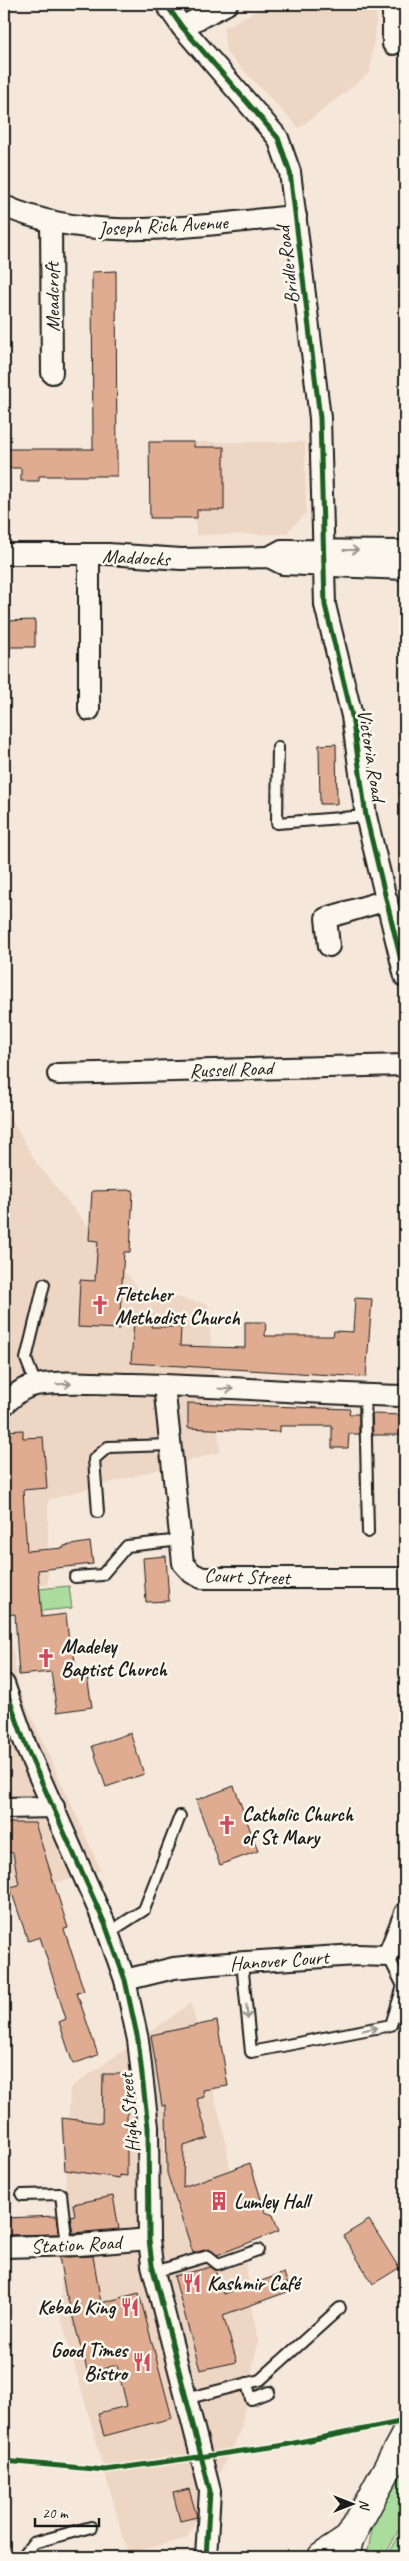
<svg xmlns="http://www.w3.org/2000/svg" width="409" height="2561" viewBox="0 0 409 2561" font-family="Caveat,sans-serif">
<rect width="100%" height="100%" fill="#f5e8da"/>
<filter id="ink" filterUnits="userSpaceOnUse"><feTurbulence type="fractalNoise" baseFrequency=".02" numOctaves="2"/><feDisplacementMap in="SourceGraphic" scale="10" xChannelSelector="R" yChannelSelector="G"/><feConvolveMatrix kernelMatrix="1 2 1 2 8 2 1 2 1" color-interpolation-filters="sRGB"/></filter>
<g filter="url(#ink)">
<g fill="#eed6c4">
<polygon points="269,4 378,4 370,73 299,128 226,52 223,28"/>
<polygon points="149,442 305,442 306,513 286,534 196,535 196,518 150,518"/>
<polygon points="4,1106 37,1164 139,1289 208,1304 220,1452 48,1500 48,1585 4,1589 18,1687 101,1870 4,1898"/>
<polygon points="191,2003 224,2133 258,2341 240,2433 187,2538 128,2554 60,2314 70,2088"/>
</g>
<g fill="#aadc9d" stroke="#637c5c">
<polygon points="69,1586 72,1608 41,1611 39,1589"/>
<polygon points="405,2468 405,2519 384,2557 367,2557 374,2518"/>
<polygon points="405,2525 405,2557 387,2557"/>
</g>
<g fill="#dfac92" stroke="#1c1c1c">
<polygon points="116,271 117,476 39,476 39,481 21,481 21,468 4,468 4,449 93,449 92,272"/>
<polygon points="149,442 194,442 194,447 224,447 224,510 197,510 197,518 150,518"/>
<polygon points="35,620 35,647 4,647 4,621"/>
<polygon points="336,744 337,804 320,804 319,745"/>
<polygon points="133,1190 130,1252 124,1252 119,1329 78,1327 80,1280 95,1281 98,1241 89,1240 92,1191"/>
<polygon points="355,1298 372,1299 366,1377 131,1363 134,1321 152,1322 151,1327 181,1327 180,1346 245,1348 245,1322 266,1322 265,1336 333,1336 334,1331 353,1332"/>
<polygon points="188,1403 350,1409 349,1414 359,1414 359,1434 349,1434 348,1448 332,1448 332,1426 280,1426 280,1432 188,1428"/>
<polygon points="372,1414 405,1415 405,1435 373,1435"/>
<polygon points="23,1430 23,1438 43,1437 47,1488 23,1490 27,1551 64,1548 64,1546 90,1542 93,1564 38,1570 42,1617 66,1614 69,1642 73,1641 76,1677 87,1676 92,1707 57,1712 51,1672 19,1675 15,1614 7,1615 4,1580 4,1431"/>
<polygon points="166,1556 169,1601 146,1602 143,1558"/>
<polygon points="130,1733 144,1774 106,1787 92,1746"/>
<polygon points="234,1786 258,1851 220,1865 196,1800"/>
<polygon points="4,1823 35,1823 68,1928 64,1929 84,1991 77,1993 98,2055 73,2064 59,2022 66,2019 40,1937 28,1941 10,1887 19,1885 13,1853 4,1851"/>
<polygon points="217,2021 228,2086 203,2090 204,2097 197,2099 208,2138 184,2146 183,2187 250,2163 265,2212 273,2215 279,2231 217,2255 209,2249 193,2253 167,2173 166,2105 162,2106 151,2035"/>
<polygon points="103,2074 127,2074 127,2176 119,2175 119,2178 65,2170 62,2118 102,2123"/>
<polygon points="113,2196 119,2229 73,2233 70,2216 75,2215 73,2204"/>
<polygon points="57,2216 59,2234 4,2235 4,2218"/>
<polygon points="369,2220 399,2268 373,2284 343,2236"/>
<polygon points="93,2256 101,2303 139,2293 172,2418 104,2436 98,2413 127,2406 117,2365 88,2373 67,2296 66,2296 59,2257"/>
<polygon points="211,2267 215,2270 224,2294 284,2273 290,2291 223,2315 237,2362 200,2370 174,2276"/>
<polygon points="189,2489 197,2517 180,2521 173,2493"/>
</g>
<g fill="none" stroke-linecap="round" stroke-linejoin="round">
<g stroke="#1c1c1c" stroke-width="14">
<g id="lane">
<polyline points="278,747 277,823 366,816"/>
<polyline points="36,1385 26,1359 44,1284"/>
<polyline points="365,1395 368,1532"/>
<polyline points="98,1512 94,1459 108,1447 170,1445"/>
<polyline points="75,1577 102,1575 127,1546 181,1540"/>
<polyline points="108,1933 144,1910 180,1816"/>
<polyline points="242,1963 251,2052 391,2025 403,1986 388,1956"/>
<polyline points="22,2195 61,2194 67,2245"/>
<polyline points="154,2272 208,2256 218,2264 258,2250"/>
<polyline points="247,2383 251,2399 269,2392"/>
<polyline points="185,2399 260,2380 340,2308"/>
<polyline points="22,2557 33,2543 91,2527"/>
</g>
</g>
<g stroke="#1c1c1c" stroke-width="24">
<g id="street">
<polyline points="166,4 182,27 278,138 290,172 320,418 325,605 352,716 366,816 405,977"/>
<polyline points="393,4 393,44"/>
<polyline points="182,27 227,4"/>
<path d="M4 206C95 246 200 224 296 216"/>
<polyline points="51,221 52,373"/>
<polyline points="4,554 108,554 181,559 269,557 283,564 405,569"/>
<polyline points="89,555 89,710"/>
<polyline points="269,557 282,550 405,551"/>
<polyline points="329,946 326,918 387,900"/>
<polyline points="58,1074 405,1065"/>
<polyline points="164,1385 183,1563 192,1573 202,1578 405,1578"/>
<path d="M4 1405C14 1396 22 1387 36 1385 66 1380 100 1384 131 1384 222 1386 314 1394 405 1396"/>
<polyline points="4,1684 27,1749 105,1924 125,1980 138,2040 148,2127 149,2239 152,2265 210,2491 206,2557"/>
<polyline points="4,1808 54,1807"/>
<polyline points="125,1980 174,1968 213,1964 357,1955 388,1956 405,1913"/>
<polyline points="4,2247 79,2245 149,2239"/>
</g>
</g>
<g stroke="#1c1c1c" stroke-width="31">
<g id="secondary">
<polyline points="322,2557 349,2539"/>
<polyline points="345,2557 349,2539 405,2436"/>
</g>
</g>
<use href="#lane" stroke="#fbf7ec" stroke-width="10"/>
<use href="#street" stroke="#fbf7ec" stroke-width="20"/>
<use href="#secondary" stroke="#fbf7ec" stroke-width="28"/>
<g stroke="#fbf7ec" stroke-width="8">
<g id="cycleway">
<polyline points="166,4 182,27 278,138 290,172 320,418 325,605 352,716 366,816 405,977"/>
<polyline points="4,1684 27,1749 105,1924 125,1980 138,2040 148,2127 149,2239 152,2265 210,2491 206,2557"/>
<polyline points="4,2461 105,2470 279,2446 405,2421"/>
</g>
</g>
<use href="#cycleway" stroke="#1b5e20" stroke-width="5"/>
</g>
<defs><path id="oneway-shaft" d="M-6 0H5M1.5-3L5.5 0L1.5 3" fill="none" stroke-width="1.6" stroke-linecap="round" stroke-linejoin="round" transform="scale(1.25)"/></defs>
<g stroke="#97948e">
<use href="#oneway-shaft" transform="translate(351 550)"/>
<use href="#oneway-shaft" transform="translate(64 1384) rotate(-2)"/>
<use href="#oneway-shaft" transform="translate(226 1389) rotate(4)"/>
<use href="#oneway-shaft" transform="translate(247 2012) rotate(85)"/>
<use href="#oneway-shaft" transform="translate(370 2029) rotate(-11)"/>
</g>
</g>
<defs>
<g id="church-bare" transform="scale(1.5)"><path d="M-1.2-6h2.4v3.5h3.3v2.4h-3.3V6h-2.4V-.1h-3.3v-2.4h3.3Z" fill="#d1495b" stroke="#fbf7ec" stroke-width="2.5" paint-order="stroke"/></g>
<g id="building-bare" transform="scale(1.5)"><path d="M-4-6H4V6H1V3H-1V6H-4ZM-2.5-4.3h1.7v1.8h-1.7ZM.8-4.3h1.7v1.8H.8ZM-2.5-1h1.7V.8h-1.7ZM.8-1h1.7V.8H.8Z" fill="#d1495b" stroke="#fbf7ec" stroke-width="2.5" paint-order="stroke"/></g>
<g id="restaurant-bare" transform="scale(1.5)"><path d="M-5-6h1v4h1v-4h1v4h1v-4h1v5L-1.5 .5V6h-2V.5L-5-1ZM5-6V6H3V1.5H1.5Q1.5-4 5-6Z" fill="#d1495b" stroke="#fbf7ec" stroke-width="2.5" paint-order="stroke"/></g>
</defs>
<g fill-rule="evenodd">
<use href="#church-bare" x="100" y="1305"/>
<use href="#church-bare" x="46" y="1658"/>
<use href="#church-bare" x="227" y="1825"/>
<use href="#building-bare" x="219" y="2201"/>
<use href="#restaurant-bare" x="192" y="2283"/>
<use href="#restaurant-bare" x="130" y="2307"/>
<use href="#restaurant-bare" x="142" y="2362"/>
</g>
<g text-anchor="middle" stroke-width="5" stroke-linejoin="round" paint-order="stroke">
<g font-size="20" fill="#1c1c1c" stroke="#fbf7ec">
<text transform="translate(163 225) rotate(-3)" y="7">Joseph Rich Avenue</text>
<text transform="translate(287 265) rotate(-97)" y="7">Bridle Road</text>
<text transform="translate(52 297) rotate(-91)" y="7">Meadcroft</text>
<text transform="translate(136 557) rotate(3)" y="7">Maddocks</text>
<text transform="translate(372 755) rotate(81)" y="7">Victoria Road</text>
<text transform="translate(231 1069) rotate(-2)" y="7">Russell Road</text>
<text transform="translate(247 1576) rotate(2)" y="7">Court Street</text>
<text transform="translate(279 1960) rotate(-4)" y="7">Hanover Court</text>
<text transform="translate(129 2113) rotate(-95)" y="7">High Street</text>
<text transform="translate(76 2244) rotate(-3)" y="7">Station Road</text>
</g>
<g font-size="20" font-weight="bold" fill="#1c1c1c" stroke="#fbf7ec" text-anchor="start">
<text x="115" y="1301">Fletcher<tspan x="115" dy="23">Methodist Church</tspan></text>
<text x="61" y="1653">Madeley<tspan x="61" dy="23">Baptist Church</tspan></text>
<text x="242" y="1821">Catholic Church<tspan x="242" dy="23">of St Mary</tspan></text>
<text x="234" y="2208">Lumley Hall</text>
<text x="207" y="2290">Kashmir Café</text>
<text x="115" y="2314" text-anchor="end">Kebab King</text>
<text x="127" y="2357" text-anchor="end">Good Times<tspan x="127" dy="23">Bistro</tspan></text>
</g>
</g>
<rect width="409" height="2561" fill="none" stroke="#fbf7ec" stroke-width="20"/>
<rect x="10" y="10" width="389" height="2541" fill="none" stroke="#1c1c1c" stroke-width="2" filter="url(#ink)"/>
<g transform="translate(352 2504) rotate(90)" stroke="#fbf7ec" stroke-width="4" paint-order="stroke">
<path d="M0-4L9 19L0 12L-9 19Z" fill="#1c1c1c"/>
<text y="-8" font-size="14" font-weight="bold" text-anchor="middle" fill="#1c1c1c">N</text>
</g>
<path d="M35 2518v8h64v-8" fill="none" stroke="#1c1c1c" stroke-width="2.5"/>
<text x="42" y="2518" font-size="15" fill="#1c1c1c" stroke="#fbf7ec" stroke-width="4" paint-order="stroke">20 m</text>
</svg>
